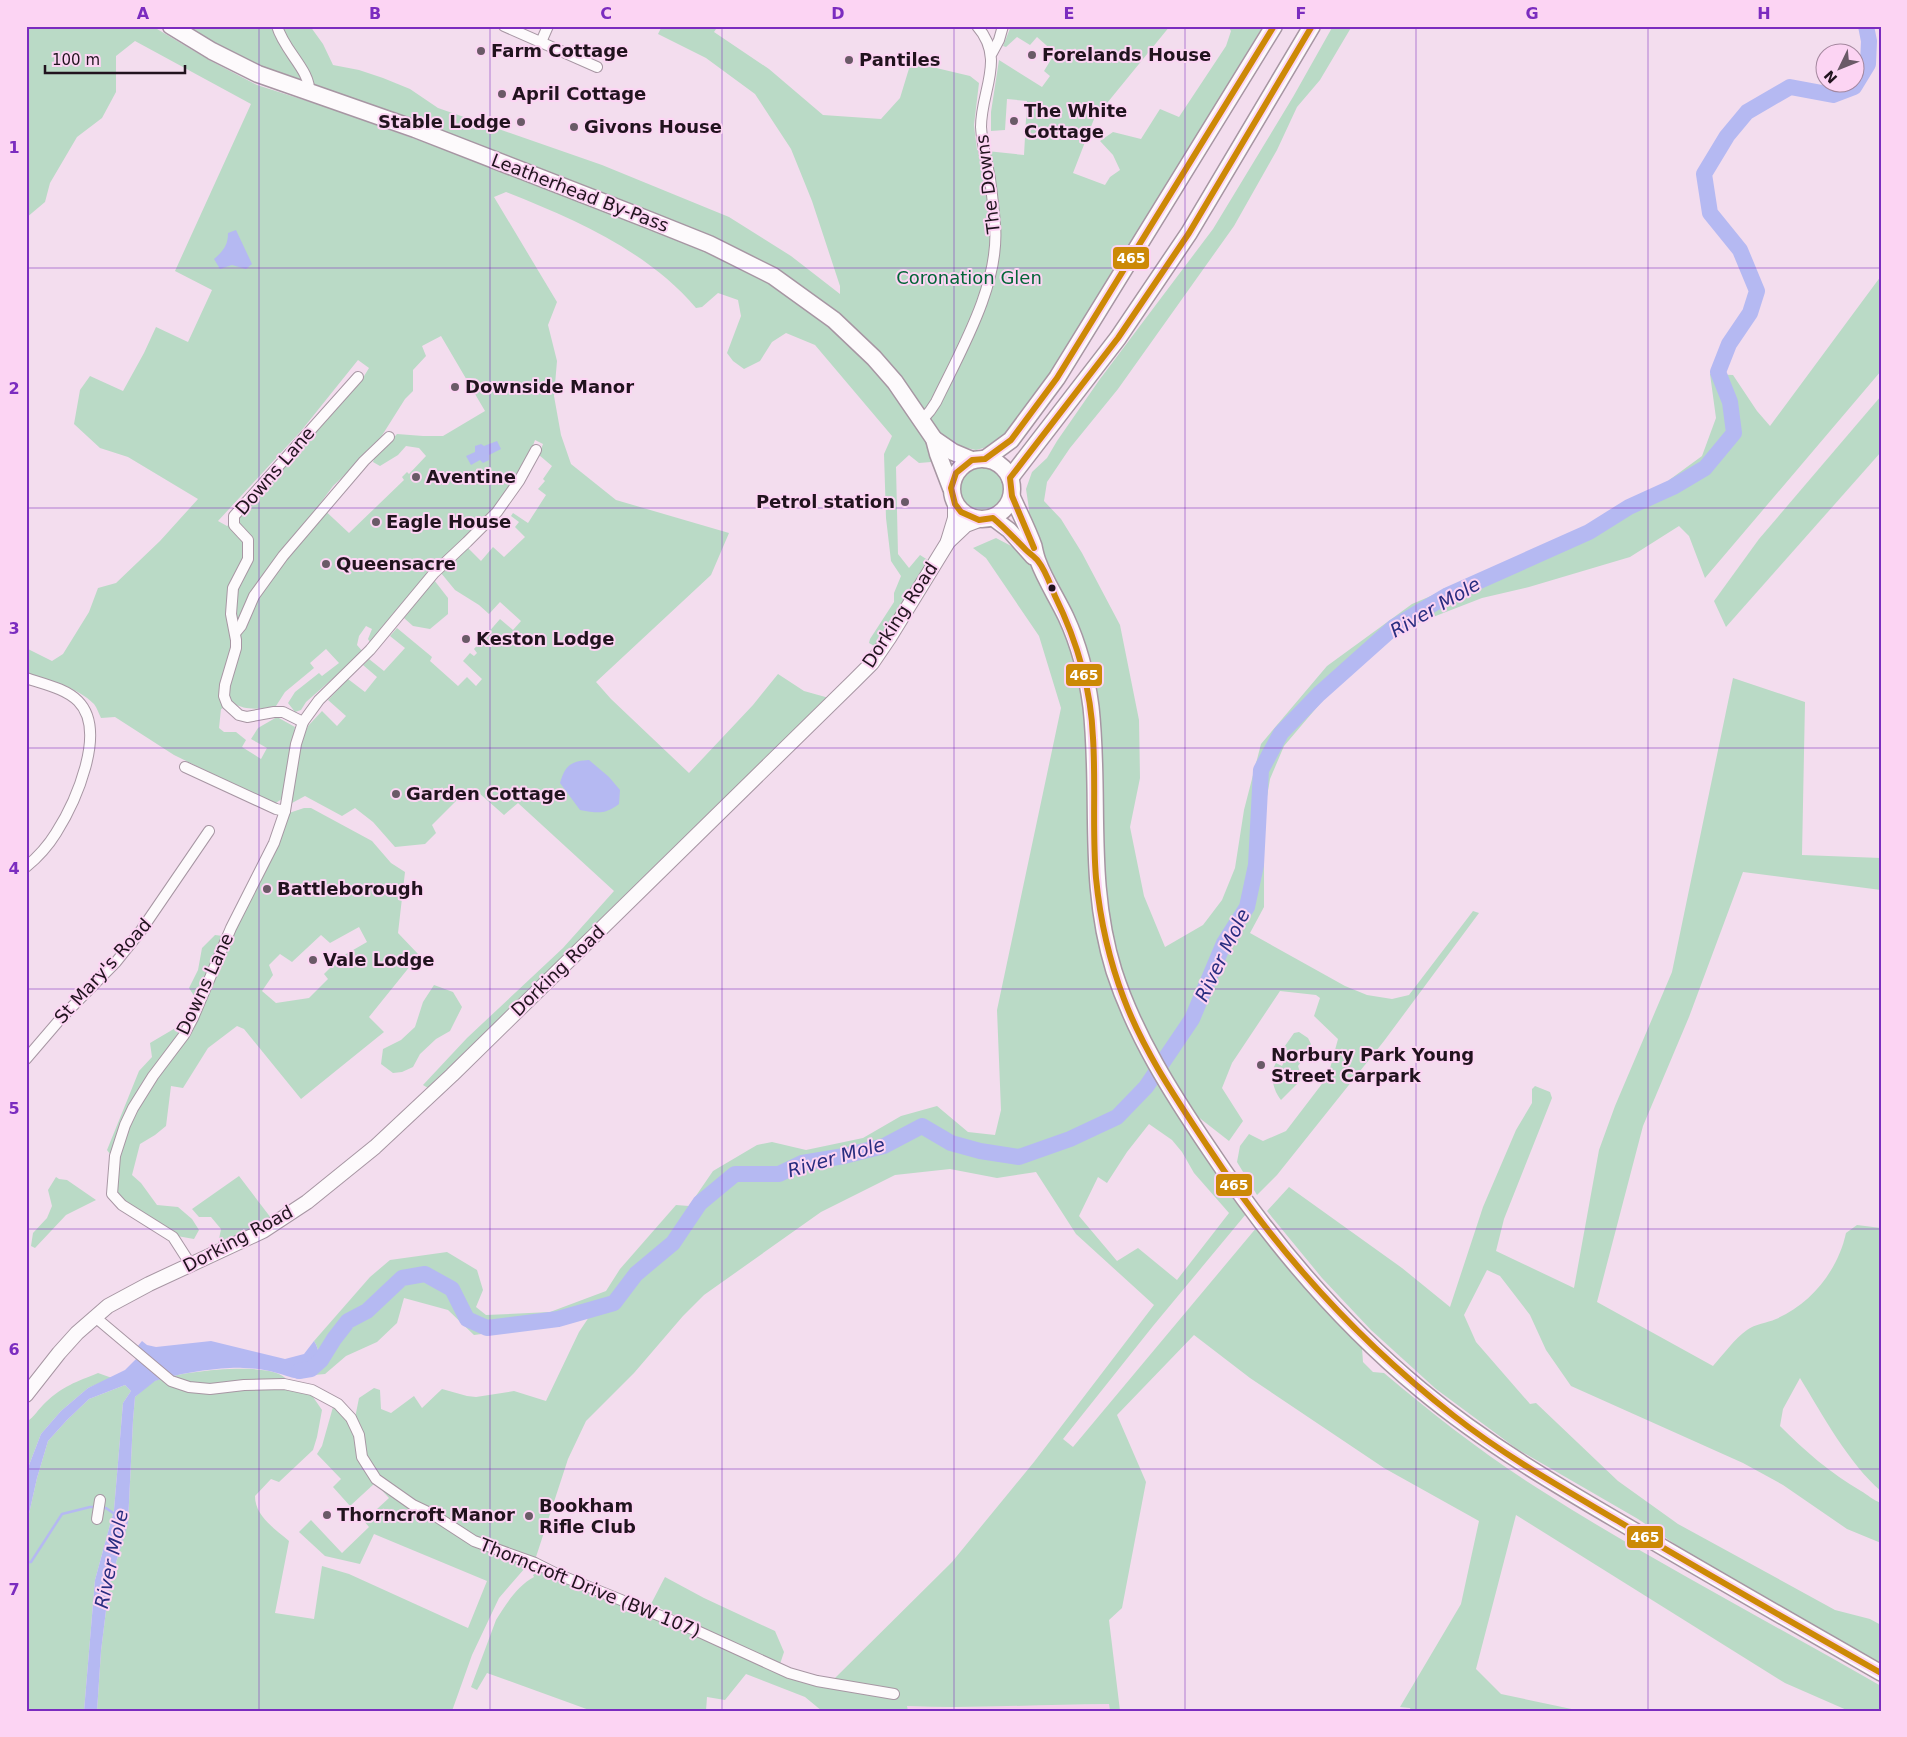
<svg xmlns="http://www.w3.org/2000/svg" width="1907" height="1737" viewBox="0 0 1907 1737" font-family="'DejaVu Sans',sans-serif">
<rect width="100%" height="100%" fill="#f3ddee"/>
<polygon fill="#f5d1ec" points="1109,1704 1110,1711 908,1711 907,1706 956,1708 1023,1705"/>
<g fill="#badac6" fill-rule="evenodd">
<path d="M26 26H152L211 61 257 85 326 107 513 174 703 249 759 277 810 310 863 358 901 397 923 429 932 454 931 462 919 463 909 455 896 467 898 554 909 568 920 555 931 562 876 647 869 643 870 639 894 602V593L901 576 891 561 886 518 884 454 892 436 815 345 786 333 772 342 760 361 744 369 733 361 727 353 741 316 738 300 718 293 702 307 696 308C648 251 574 219 506 192L494 197 557 302 548 325 557 361 554 396 561 435 571 464 616 500 729 533 711 575 596 682 611 699 689 773 753 705 778 674 804 691 829 698 571 952 428 1088 423 1085 467 1038 563 948 614 891 518 803 504 815 479 793 459 798 432 825 436 833 425 844 395 847 373 822 355 808 342 816 305 796 292 803 297 754 308 726 322 711 337 726 346 716 328 700 348 679 365 692 377 677 363 665 369 659 384 671 405 648 390 636 397 628 432 657 430 661 458 686 467 677 476 686 482 679 463 661 470 653 474 656 477 653 474 649 500 619 513 630 521 621 500 602 489 614 479 605 455 590 441 573 467 547 481 561 493 547 504 557 525 537 515 527 519 522 511 516 513 513 528 523 546 495 538 489 545 481 543 479 552 466 539 455 543 444 535 440 531 451 495 512 371 644 368 639 372 629 366 626 359 636 357 645 363 652 306 702 301 710 295 712 288 703 295 692 319 673 322 676 339 663 326 649 310 663 314 668 285 692 276 706C261 709 246 711 233 703L221 709 219 728 224 732H236L246 740 242 747 261 759 267 748 251 739 258 728 277 717 295 727 282 799 274 804 174 755 115 717 101 718C99 714 97 708 94 704 77 687 49 680 26 673V648L52 661 63 654 89 612 98 588 116 583 160 541 198 499 128 457 100 448 74 424 80 390 90 376 123 391 144 353 156 327 188 342 212 290 175 271 251 104 135 41 116 56V92L102 118 77 137 50 183 45 202 26 218ZM441 336 485 411 443 436H423L397 434 374 459 373 462 380 466 398 455 406 446 419 448 426 456 409 474 407 472 402 477 404 480 349 533 319 505 333 486 376 445 405 399 413 391V370L426 356 422 346ZM358 360 369 368 361 381 248 505 247 512 227 526 218 521 301 431Z"/>
<polygon points="181,26 310,26 323,44 333,65 359,70 383,78 410,89 438,108 602,165 729,217 791,256 840,294 840,286 812,201 791,149 755,94 706,58 658,34 662,26 718,26 714,32 769,69 823,115 881,119 900,98 911,62 970,76 979,83 974,125 977,150 1024,155 1027,101 1007,99 1005,130 991,131 991,112 999,60 1042,87 1050,76 1044,71 1055,53 1037,37 1030,45 1017,37 1006,47 1003,46 1011,26 1170,26 1094,119 1073,173 1105,185 1110,177 1120,170 1113,155 1100,141 1113,132 1141,139 1160,109 1179,117 1226,46 1231,31 1228,26 1263,26 1090,315 1009,433 987,447 976,450 958,446 943,437 906,385 802,289 247,63"/>
<path d="M1333 26H1352L1320 80 1297 107 1277 150 1234 226 1118 389 1070 448 1047 482 1044 501 1061 519 1082 553 1120 625 1139 720 1140 778 1130 827 1144 896 1165 947 1203 925 1222 900 1235 868 1244 810 1261 744 1327 666 1412 604 1574 535 1661 486 1702 456 1716 418 1710 374 1733 375 1757 411 1770 426 1881 276V371L1705 578 1689 536 1679 526 1630 557 1529 587 1482 598 1415 624 1389 637 1335 686 1284 746 1270 779 1264 814V907L1250 933 1345 986 1367 995 1392 999 1409 995 1473 911 1479 913 1384 1041 1277 1175 1257 1195 1237 1162 1240 1146 1249 1134 1263 1141 1286 1131 1328 1076 1338 1039 1314 1016 1320 998 1316 995 1280 991 1232 1063 1222 1088 1243 1121 1229 1141 1197 1116 1191 1133 1223 1184 1246 1214 1153 1326 1063 1439 1073 1447 1257 1227 1283 1262 1316 1300 1362 1348 1363 1362 1373 1372 1384 1373C1434 1415 1486 1456 1542 1491 1652 1561 1768 1621 1881 1686V1711H1849L1785 1683 1516 1515 1476 1669 1501 1694 1581 1711H1411L1410 1708 1400 1707 1461 1604 1479 1521 1384 1468 1250 1378 1194 1335 1117 1415 1146 1482 1122 1608 1109 1620 1120 1711H1110L1109 1704C1042 1704 974 1709 907 1706L908 1711H822L805 1697 746 1674 725 1700 707 1697 706 1711H592L487 1673 477 1690 471 1687 496 1620C506 1604 517 1586 534 1577L533 1575 539 1571 727 1648 785 1677 833 1680 952 1562 1034 1462 1154 1305 1076 1234 1036 1172 997 1178 950 1169 895 1175 821 1212 704 1295 683 1316 634 1373 586 1421 568 1459 535 1560 525 1557V1568L499 1598 472 1655 452 1711H97L101 1651 109 1586 128 1523 133 1420 135 1397C142 1391 149 1383 157 1380 179 1372 266 1361 284 1377 288 1380 290 1386 292 1390L311 1394 322 1410 317 1437 313 1450 279 1482 271 1479 255 1496C255 1516 274 1528 289 1541L275 1613 314 1619 322 1566 349 1574 468 1628 487 1581 374 1534 360 1564 325 1556 299 1532 311 1520 342 1553 369 1527 364 1521 389 1498 375 1483 350 1506 333 1487 341 1479 317 1454 322 1446 333 1407 342 1414 353 1428 359 1398 374 1388 380 1390 381 1409 391 1413 414 1396 422 1408 442 1389 467 1396 476 1397 514 1391 546 1401 579 1332 589 1317 556 1324 474 1335 448 1310 404 1298 397 1323 377 1342 346 1356 325 1374 314 1375C320 1363 321 1352 314 1341L370 1277 390 1260 447 1252 477 1270 483 1290 476 1307 486 1315 550 1312 606 1291 620 1269 676 1205 689 1206 713 1171 757 1145 772 1142 806 1150 863 1138 901 1116 937 1106 968 1132 995 1135 1001 1110 997 1010 1061 708 1039 636 986 558 973 548 996 538 1015 548 1028 529 1029 509 1026 489 1032 472 1047 458 1057 441 1100 379 1213 229 1293 97ZM1149 1124 1172 1140 1182 1152 1194 1173 1229 1213 1177 1280 1138 1248 1117 1261 1079 1216 1098 1177 1107 1183 1127 1152Z"/>
<polygon points="1881,396 1881,452 1726,627 1714,601 1759,539"/>
<circle cx="982" cy="490" r="23"/>
<polygon points="434,580 448,598 448,614 430,629 413,626 404,618"/>
<path d="M1733 678 1805 702 1802 855 1881 858V890L1743 872 1689 1017 1643 1126 1597 1302 1713 1366C1723 1355 1735 1338 1747 1330 1755 1324 1767 1323 1776 1319 1811 1304 1838 1270 1846 1233L1857 1225 1881 1228V1491C1849 1464 1822 1414 1800 1378L1783 1409 1780 1426C1805 1451 1830 1473 1861 1491 1868 1495 1873 1500 1881 1503V1543L1847 1529 1783 1485 1743 1463 1571 1386 1546 1350 1530 1315 1500 1276 1487 1270 1464 1315 1476 1342 1530 1404 1536 1403 1618 1481 1678 1524 1835 1610 1870 1619 1881 1625V1665L1697 1559 1638 1519 1517 1449 1436 1389 1371 1330 1322 1278 1267 1211 1289 1187 1402 1268 1450 1307 1483 1207 1516 1130 1532 1103V1089L1535 1086 1550 1092 1552 1098 1504 1219 1496 1251 1574 1288 1599 1150 1615 1106 1672 972Z"/>
<path d="M304 808H311L372 841 391 863 405 872 398 933 419 955 369 1017 384 1032 301 1099 244 1029 237 1026 208 1048 183 1088 171 1086 166 1126 155 1135 140 1144 132 1175 141 1183 157 1205 178 1207 192 1219 199 1230 194 1239 177 1236 118 1198 115 1191 119 1166 107 1150 139 1071 152 1057 150 1043 189 1020 198 1002 189 988 198 970 202 948 215 935 231 937 289 813ZM359 927 367 942 341 957 324 974 328 979 309 998 276 1003 262 991 273 975 269 965 280 954 292 962 321 935 330 943Z"/>
<polygon points="434,985 453,992 462,1007 450,1031 436,1039 420,1054 413,1067 402,1072 393,1073 381,1064 383,1049 401,1040 415,1027 423,1002"/>
<path d="M1299 1032 1308 1038 1311 1044 1306 1055 1298 1066 1301 1075 1300 1081 1281 1100C1273 1090 1269 1074 1276 1063L1282 1066 1285 1060 1280 1053 1294 1033Z"/>
<polygon points="239,1176 271,1218 241,1235 218,1244 221,1229 211,1217 199,1217 192,1209"/>
<polygon points="56,1177 59,1179 67,1180 96,1200 66,1215 35,1248 31,1246 33,1233 47,1218 52,1206 48,1190"/>
<path d="M98 1373 112 1378 88 1388 61 1411 41 1434 26 1473V1422C35 1417 38 1409 46 1402 63 1386 76 1382 98 1373Z"/>
<polygon points="125,1385 131,1391 123,1403 114,1510 95,1580 84,1711 26,1711 26,1527 37,1478 48,1441 67,1420 89,1399"/>
<polygon points="665,1577 704,1598 775,1631 784,1652 780,1664 651,1604"/>
</g>
<g fill="#b5b9f2">
<path d="M236 230 252 264 246 269 232 265 220 269 214 259C223 251 228 246 228 233Z"/>
<polygon points="497,441 501,449 489,455 489,460 483,463 480,460 471,465 466,456 475,452 475,446 481,444 484,446"/>
<path d="M589 760 609 777 620 790 619 804C604 815 598 813 580 810L560 783C565 766 570 761 589 760Z"/>
<path d="M142 1341 147 1345 156 1347 211 1341 285 1359 304 1354 314 1341C321 1352 320 1363 314 1375 297 1381 294 1378 277 1373 267 1370 254 1368 243 1368 224 1367 189 1372 170 1377L137 1347Z"/>
<polygon points="137,1358 161,1379 155,1381 135,1397 133,1420 128,1523 109,1586 101,1651 97,1711 84,1711 95,1580 114,1510 123,1403 131,1391 125,1385 89,1399 67,1420 48,1441 37,1478 26,1527 26,1473 41,1434 61,1411 88,1388 125,1370"/>
</g>
<g fill="none" stroke-linecap="round" stroke-linejoin="round">
<g stroke="#b5b9f2" stroke-width="2.5">
<polyline points="101,1508 106,1508 116,1515"/>
<polyline points="26,1562 31,1562 62,1514 90,1507 95,1507"/>
</g>
<polyline stroke="#b5b9f2" stroke-width="16" points="299,1371 311,1369 321,1360 334,1339 348,1321 367,1311 402,1278 425,1274 452,1289 467,1319 487,1328 558,1319 614,1303 636,1274 673,1243 700,1203 735,1174 779,1174 802,1163 844,1156 884,1146 922,1126 951,1143 980,1151 1019,1157 1070,1139 1117,1117 1146,1087 1192,1019 1224,943 1247,907 1256,865 1261,770 1281,733 1319,694 1394,627 1448,595 1589,532 1629,507 1673,487 1705,468 1734,433 1730,402 1718,372 1729,344 1750,313 1757,291 1740,250 1710,213 1704,174 1727,136 1747,112 1790,87 1833,95 1854,87 1868,64 1869,41 1866,26"/>
<g stroke="#a796a3" stroke-width="12">
<g id="minor">
<path d="M277 26C284 51 311 71 309 92"/>
<polyline points="504,26 597,67"/>
<polyline points="541,42 548,26"/>
<polyline points="992,53 999,40 1003,26"/>
<path d="M922 420 930 411 936 402C961 350 1000 284 995 225 994 210 992 194 990 179 987 162 982 145 981 127 981 90 1006 59 977 26"/>
<polyline points="236,632 241,626 254,596 283,556 364,461 389,437"/>
<path d="M26 678C43 684 65 688 78 701 108 731 75 803 56 833 48 846 38 857 26 867"/>
<polyline points="303,722 283,712 274,712 247,717 239,715 227,704 224,696 225,685 236,648 236,640 231,614 233,588 248,559 248,540 234,525 234,516 358,377"/>
<polyline points="185,767 276,809 285,811"/>
<polyline points="26,1059 62,1017 116,962 140,932 209,831"/>
<polyline points="191,1265 173,1237 122,1205 112,1194 115,1156 125,1125 133,1108 153,1076 184,1035 193,1018 231,928 274,843 285,811 296,744 303,722 319,700 370,650 434,573 467,542 497,512 519,481 536,450"/>
<polyline points="95,1317 171,1381 189,1387 210,1389 244,1385 284,1384 312,1390 338,1404 351,1418 359,1435 362,1457 376,1479 413,1505 434,1515 474,1541 535,1563 557,1574 695,1630 789,1673 817,1681 894,1694"/>
<polyline points="97,1519 100,1500"/>
</g>
</g>
<g stroke="#a796a3" stroke-width="16">
<g id="secondary">
<polyline points="948,541 955,518 955,504"/>
<polyline points="26,1395 59,1353 77,1333 108,1306 149,1284 263,1231 307,1202 375,1147 452,1075 854,681 872,663 889,638 948,542 966,525 979,520"/>
</g>
</g>
<g stroke="#a796a3" stroke-width="18">
<g id="primary">
<path d="M1012 496C1019 512 1028 529 1034 546 1035 551 1036 556 1038 561 1045 580 1057 598 1066 617 1079 645 1087 676 1091 707 1101 798 1086 881 1114 971 1135 1036 1172 1094 1210 1150 1269 1239 1339 1322 1421 1390 1486 1444 1558 1486 1630 1528 1713 1577 1797 1625 1881 1673"/>
<polyline points="993,518 1009,530 1033,557"/>
</g>
</g>
<g stroke="#a796a3" stroke-width="19">
<g id="trunk">
<polyline points="171,26 212,51 258,74 415,129 649,220 709,244 773,276 834,320 874,358 895,382 934,439 938,454 951,488"/>
<polyline points="934,439 953,452 972,460"/>
<circle cx="982" cy="489" r="30"/>
<polyline points="985,459 1011,440 1057,378 1274,26"/>
<polyline points="1010,478 1118,338 1189,233 1312,26"/>
</g>
</g>
<use href="#minor" stroke="#fdfafc" stroke-width="10"/>
<use href="#secondary" stroke="#fdfafc" stroke-width="14"/>
<use href="#primary" stroke="#fdfafc" stroke-width="15"/>
<use href="#trunk" stroke="#fdfafc" stroke-width="16"/>
<g stroke="#fcd4f3" stroke-width="10">
<g id="bus-1">
<path d="M1274 26 1057 378 1011 440 985 459 972 460 956 473 951 488 955 504 961 512 979 520 993 518C1005 528 1015 539 1026 550 1030 554 1035 557 1038 561 1046 571 1050 584 1055 596 1077 641 1091 687 1093 738 1096 784 1092 831 1096 878 1100 919 1109 960 1124 999 1144 1052 1177 1100 1208 1147 1275 1249 1358 1341 1454 1416 1505 1456 1562 1488 1618 1521 1705 1573 1793 1623 1881 1673"/>
<polyline points="1034,548 1012,496 1010,478 1118,338 1189,233 1312,26"/>
</g>
</g>
<use href="#bus-1" stroke="#cc8906" stroke-width="6"/>
</g>
<path fill="none" stroke="#7b2cbf" stroke-width="1" stroke-opacity="0.55" d="M259 26V1711M490 26V1711M722 26V1711M954 26V1711M1185 26V1711M1416 26V1711M1648 26V1711M26 268H1881M26 508H1881M26 748H1881M26 989H1881M26 1229H1881M26 1469H1881"/>
<g fill="#6a5a67" stroke="#fcd4f3" stroke-width="2">
<circle cx="481" cy="51" r="5"/>
<circle cx="1032" cy="55" r="5"/>
<circle cx="849" cy="60" r="5"/>
<circle cx="502" cy="94" r="5"/>
<circle cx="1014" cy="121" r="5"/>
<circle cx="521" cy="122" r="5"/>
<circle cx="574" cy="127" r="5"/>
<circle cx="455" cy="387" r="5"/>
<circle cx="416" cy="477" r="5"/>
<circle cx="905" cy="502" r="5"/>
<circle cx="376" cy="522" r="5"/>
<circle cx="326" cy="564" r="5"/>
<circle cx="466" cy="639" r="5"/>
<circle cx="396" cy="794" r="5"/>
<circle cx="267" cy="889" r="5"/>
<circle cx="313" cy="960" r="5"/>
<circle cx="1261" cy="1065" r="5"/>
<circle cx="327" cy="1515" r="5"/>
<circle cx="529" cy="1516" r="5"/>
</g>
<circle fill="#21131e" stroke="#fcd4f3" stroke-width="2" cx="1052" cy="588" r="4.5"/>
<g text-anchor="middle" stroke-width="4" stroke-linejoin="round" paint-order="stroke">
<g font-size="18" font-weight="bold" fill="#21131e" stroke="#fcd4f3" text-anchor="start">
<text x="491" y="57">Farm Cottage</text>
<text x="1042" y="61">Forelands House</text>
<text x="859" y="66">Pantiles</text>
<text x="512" y="100">April Cottage</text>
<text x="1024" y="117">The White<tspan x="1024" dy="21">Cottage</tspan></text>
<text x="511" y="128" text-anchor="end">Stable Lodge</text>
<text x="584" y="133">Givons House</text>
<text x="465" y="393">Downside Manor</text>
<text x="426" y="483">Aventine</text>
<text x="895" y="508" text-anchor="end">Petrol station</text>
<text x="386" y="528">Eagle House</text>
<text x="336" y="570">Queensacre</text>
<text x="476" y="645">Keston Lodge</text>
<text x="406" y="800">Garden Cottage</text>
<text x="277" y="895">Battleborough</text>
<text x="323" y="966">Vale Lodge</text>
<text x="1271" y="1061">Norbury Park Young<tspan x="1271" dy="21">Street Carpark</tspan></text>
<text x="539" y="1512">Bookham<tspan x="539" dy="21">Rifle Club</tspan></text>
<text x="337" y="1521">Thorncroft Manor</text>
</g>
<g font-size="18" fill="#21131e" stroke="#fcd4f3">
<text transform="translate(988 184) rotate(-97)" y="6">The Downs</text>
<text transform="translate(580 193) rotate(21)" y="6">Leatherhead By-Pass</text>
<text transform="translate(275 471) rotate(-49)" y="6">Downs Lane</text>
<text transform="translate(900 615) rotate(-57)" y="6">Dorking Road</text>
<text transform="translate(103 971) rotate(-48)" y="6">St Mary's Road</text>
<text transform="translate(558 971) rotate(-44)" y="6">Dorking Road</text>
<text transform="translate(205 984) rotate(-65)" y="6">Downs Lane</text>
<text transform="translate(238 1239) rotate(-28)" y="6">Dorking Road</text>
<text transform="translate(590 1588) rotate(22)" y="6">Thorncroft Drive (BW 107)</text>
</g>
<g font-size="18" fill="#036537" stroke="#fcd4f3">
<text x="969" y="284">Coronation Glen</text>
</g>
<g font-size="19" font-style="italic" fill="#292d80" stroke="#fcd4f3">
<text transform="translate(1435 607) rotate(-30)" y="7">River Mole</text>
<text transform="translate(1222 955) rotate(-64)" y="7">River Mole</text>
<text transform="translate(836 1157) rotate(-16)" y="7">River Mole</text>
<text transform="translate(111 1559) rotate(-78)" y="7">River Mole</text>
</g>
</g>
<g stroke="#fcd4f3" stroke-width="2">
<rect x="1112" y="246" width="38" height="24" rx="5" fill="#cc8906"/>
<rect x="1065" y="663" width="38" height="24" rx="5" fill="#cc8906"/>
<rect x="1215" y="1173" width="38" height="24" rx="5" fill="#cc8906"/>
<rect x="1626" y="1525" width="38" height="24" rx="5" fill="#cc8906"/>
</g>
<g font-size="14" text-anchor="middle" font-weight="bold" fill="#fff">
<text x="1131" y="263">465</text>
<text x="1084" y="680">465</text>
<text x="1234" y="1190">465</text>
<text x="1645" y="1542">465</text>
</g>
<rect width="1907" height="1737" fill="none" stroke="#fcd4f3" stroke-width="55"/>
<g transform="translate(1840 68) rotate(227)"><circle r="24" fill="#fcd4f3" stroke="#a4879e"/>
<path d="M0-4L9 19L0 12L-9 19Z" fill="#6a5a67"/>
<text y="-8" font-size="14" font-weight="bold" text-anchor="middle" fill="#21131e">N</text>
</g>
<path d="M45 65v8h140v-8" fill="none" stroke="#21131e" stroke-width="2.5"/>
<text x="52" y="65" font-size="15" fill="#21131e" stroke="#fcd4f3" stroke-width="4" paint-order="stroke">100 m</text>
<rect x="28" y="28" width="1852" height="1682" fill="none" stroke="#7b2cbf" stroke-width="2"/>
<g font-size="16" text-anchor="middle" font-weight="bold" fill="#7b2cbf">
<text x="143" y="19">A</text>
<text x="375" y="19">B</text>
<text x="606" y="19">C</text>
<text x="838" y="19">D</text>
<text x="1069" y="19">E</text>
<text x="1301" y="19">F</text>
<text x="1532" y="19">G</text>
<text x="1764" y="19">H</text>
<text x="14" y="153">1</text>
<text x="14" y="394">2</text>
<text x="14" y="634">3</text>
<text x="14" y="874">4</text>
<text x="14" y="1114">5</text>
<text x="14" y="1355">6</text>
<text x="14" y="1595">7</text>
</g>
</svg>
